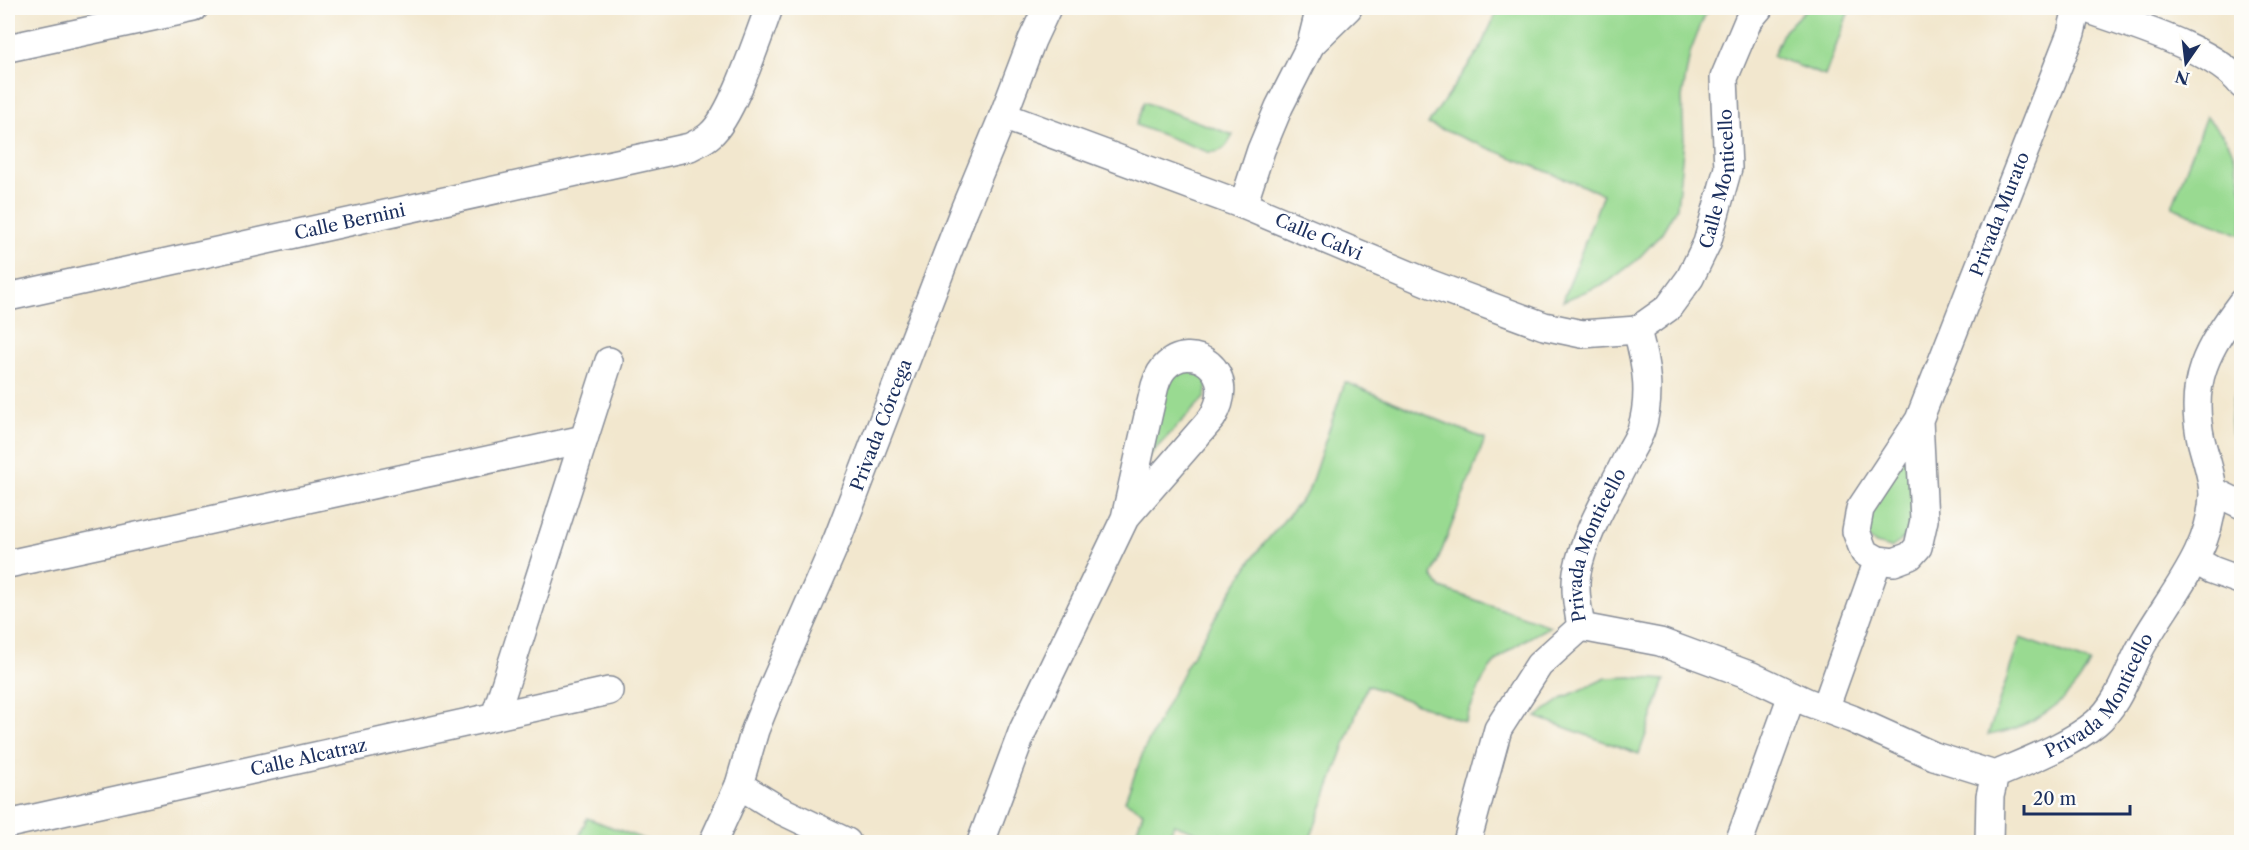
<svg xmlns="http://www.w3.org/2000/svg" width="2249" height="850" viewBox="0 0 2249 850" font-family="'Libre Caslon Text',serif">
<rect width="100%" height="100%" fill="#fdfcf7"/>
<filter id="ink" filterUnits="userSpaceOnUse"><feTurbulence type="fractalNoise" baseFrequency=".0167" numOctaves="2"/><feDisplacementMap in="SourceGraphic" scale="12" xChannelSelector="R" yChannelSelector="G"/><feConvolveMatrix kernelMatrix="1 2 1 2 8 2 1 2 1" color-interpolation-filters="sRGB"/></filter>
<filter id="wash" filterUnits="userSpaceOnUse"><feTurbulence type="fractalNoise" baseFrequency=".008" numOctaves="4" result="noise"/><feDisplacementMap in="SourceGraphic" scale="24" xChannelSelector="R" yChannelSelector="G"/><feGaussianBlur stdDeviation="1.35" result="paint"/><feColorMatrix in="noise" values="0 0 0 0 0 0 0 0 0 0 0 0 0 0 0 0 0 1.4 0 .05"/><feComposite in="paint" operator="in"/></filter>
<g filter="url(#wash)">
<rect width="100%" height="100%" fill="#f2e7ce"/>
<g fill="#99da91" stroke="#5a8478" stroke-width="1.5">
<polygon points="1499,8 1711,8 1704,17 1690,53 1682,97 1684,140 1677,207 1661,234 1637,260 1608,282 1563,301 1603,194 1428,124 1479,50"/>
<polygon points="1807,8 1850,8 1825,76 1773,56 1784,31"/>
<path d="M1144 102 1233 135C1226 148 1223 153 1208 152L1136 125Z"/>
<path d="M2206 116C2213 125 2225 135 2230 146 2242 172 2245 207 2241 235L2172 207Z"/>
<polygon points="1178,363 1204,376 1207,385 1205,397 1145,460 1150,426"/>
<path d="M2241 378V377V463C2228 437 2228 404 2241 378Z"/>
<path d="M1345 382 1485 439 1432 576 1441 588 1550 626C1526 640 1497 653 1484 678 1477 692 1471 707 1465 722L1367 685 1309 842H1222L1174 824 1167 842H1133L1143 812 1125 801 1144 750 1185 668 1228 596 1257 552 1308 492Z"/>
<polygon points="1907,452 1914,508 1909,535 1891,548 1876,544 1870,539 1866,531 1871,498"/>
<path d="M2020 638 2090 663C2071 702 2030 729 1988 735Z"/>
<polygon points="1631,677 1665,680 1639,754 1536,717 1565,697 1606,678"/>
<polygon points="587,818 651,842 577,842"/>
</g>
</g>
<g filter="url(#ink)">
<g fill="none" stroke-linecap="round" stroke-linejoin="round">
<g stroke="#868b96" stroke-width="30">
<g id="street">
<path d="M2084 8C2127 24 2215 48 2242 85"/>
<polyline points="1311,44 1348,8"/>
<polyline points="8,48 194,8"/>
<path id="s1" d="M1003 116 1243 205 1431 284 1544 326 1582 334 1637 330"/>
<polyline points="1243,205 1261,150 1279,107 1311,44 1320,8"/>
<path id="s2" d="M8 297 690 147C697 143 705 140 710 135 732 117 758 37 769 8"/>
<path id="s3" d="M1637 330 1668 308 1690 278 1707 243 1728 168 1724 78 1748 21 1759 8"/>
<path id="s4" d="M1919 420 1860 509 1856 531 1864 552 1878 560 1894 562 1910 556 1918 547 1924 520 1919 420 2071 33 2077 8"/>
<polyline points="2213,491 2242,505"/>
<polyline points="2195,560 2212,570 2242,581"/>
<polyline points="8,564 584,439"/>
<polyline points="1581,627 1660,642 1752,676 1807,702 1852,719 1934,756 1995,775"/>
<polyline points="1825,709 1878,560"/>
<polyline points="495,716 609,361"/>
<polyline points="739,785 778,809 847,842"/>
<path id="s5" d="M8 824 609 691"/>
<path id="s6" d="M713 842 739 785 755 730 767 700 837 540 964 210 1003 116 1032 40 1047 8"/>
<path d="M981 842 1023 730 1125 518 1153 394C1155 384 1158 375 1164 368 1191 338 1241 371 1212 418L1125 518"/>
<path id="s7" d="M1467 842 1498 729 1539 665 1581 627C1578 609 1574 590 1577 572 1585 532 1609 495 1627 458 1631 449 1638 439 1641 430 1652 396 1646 363 1637 330"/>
<polyline points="1739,842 1792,695"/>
<path id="s8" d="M1989 842 1990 796 1995 775C2027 761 2070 745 2096 723 2118 705 2127 674 2140 649 2167 599 2212 553 2213 494 2213 477 2205 457 2201 440 2188 381 2207 349 2242 302"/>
</g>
</g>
<use href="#street" stroke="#fff" stroke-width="27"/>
</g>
</g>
<g text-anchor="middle" stroke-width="6" stroke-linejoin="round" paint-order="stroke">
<g font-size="18" fill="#1b2f5e" stroke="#fdfcf7">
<text dy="6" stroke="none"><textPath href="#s3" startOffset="180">Calle Monticello</textPath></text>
<text dy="6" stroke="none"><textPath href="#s4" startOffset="562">Privada Murato</textPath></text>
<text dy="6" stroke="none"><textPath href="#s2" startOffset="350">Calle Bernini</textPath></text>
<text dy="6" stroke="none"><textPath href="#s1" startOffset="338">Calle Calvi</textPath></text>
<text dy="6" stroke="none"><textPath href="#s6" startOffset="450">Privada Córcega</textPath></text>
<text dy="6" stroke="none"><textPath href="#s7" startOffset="336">Privada Monticello</textPath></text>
<text dy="6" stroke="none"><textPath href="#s8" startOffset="204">Privada Monticello</textPath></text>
<text dy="6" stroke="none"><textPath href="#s5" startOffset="308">Calle Alcatraz</textPath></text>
</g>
</g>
<rect width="2249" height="850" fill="none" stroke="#fdfcf7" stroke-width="30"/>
<g transform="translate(2186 63) rotate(194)" stroke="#fdfcf7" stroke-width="4.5" paint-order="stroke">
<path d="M0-4.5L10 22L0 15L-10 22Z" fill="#1b2f5e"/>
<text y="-9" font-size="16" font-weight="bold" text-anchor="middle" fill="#1b2f5e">N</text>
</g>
<path d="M2024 805v9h106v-9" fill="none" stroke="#1b2f5e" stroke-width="3"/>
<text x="2033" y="805" font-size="18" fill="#1b2f5e" stroke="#fdfcf7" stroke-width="4.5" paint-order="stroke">20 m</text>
</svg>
